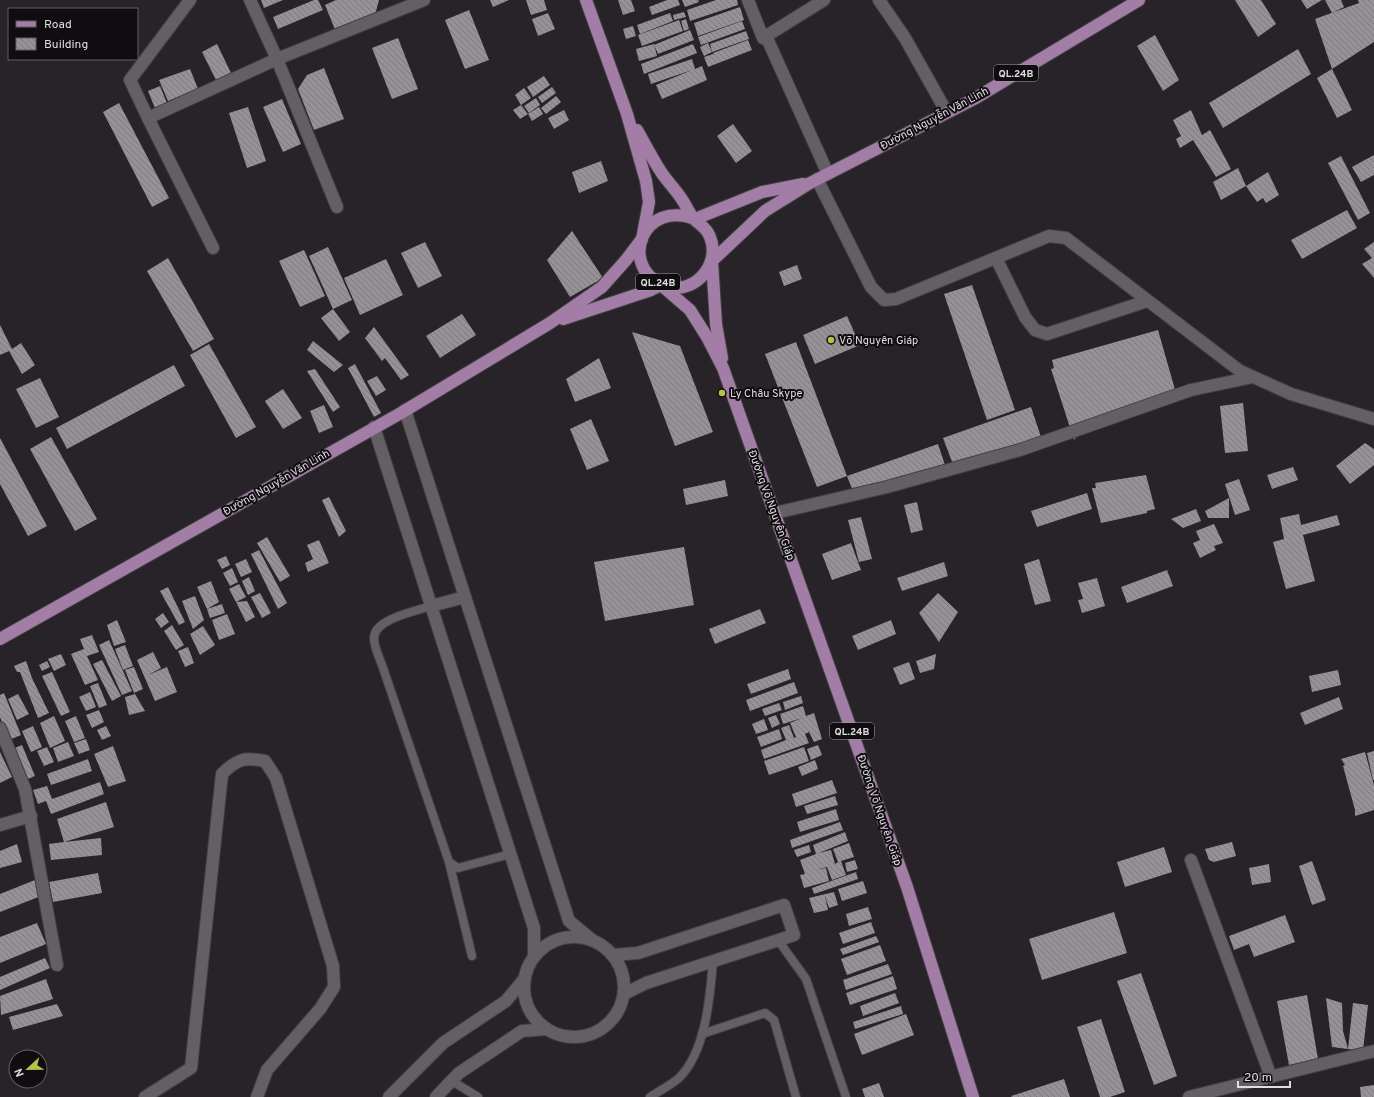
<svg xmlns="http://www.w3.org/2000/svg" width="1374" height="1097" viewBox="0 0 1374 1097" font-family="Overpass,sans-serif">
<defs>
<pattern id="building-back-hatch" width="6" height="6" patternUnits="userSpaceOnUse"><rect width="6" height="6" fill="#969196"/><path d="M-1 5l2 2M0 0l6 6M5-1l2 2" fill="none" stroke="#7d797d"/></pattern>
</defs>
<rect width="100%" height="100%" fill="#272328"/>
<g fill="url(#building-back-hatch)">
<polygon points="261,0 283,0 264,8"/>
<polygon points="314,0 318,0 323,10 278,29 273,17"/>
<polygon points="336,0 379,0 375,15 336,32 325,5"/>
<polygon points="490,0 509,0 493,7"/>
<polygon points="526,0 544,0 547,10 531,15"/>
<polygon points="618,0 631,0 635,11 623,15"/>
<polygon points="667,0 678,0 680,5 652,15 649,7"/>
<polygon points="682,0 698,0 699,2 685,7"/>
<polygon points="716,0 737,0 738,5 690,21 687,10"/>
<polygon points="1235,0 1261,0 1276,24 1258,37"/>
<polygon points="1301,0 1322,0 1307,9"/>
<polygon points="1325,0 1341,0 1344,7 1332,13"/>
<polygon points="1358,0 1374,0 1374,42 1332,69 1315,19 1359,3"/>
<polygon points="740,7 744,20 698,36 694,23"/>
<polygon points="469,10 489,60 465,69 445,20"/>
<polygon points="684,12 686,17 674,20 673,15"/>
<polygon points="548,13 555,29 538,36 532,19"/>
<polygon points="670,13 673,21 640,34 637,25"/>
<polygon points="686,19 689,29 684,31 681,21"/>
<polygon points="679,20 683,31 642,46 638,35"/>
<polygon points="742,21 745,29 701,45 698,37"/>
<polygon points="633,26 636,36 626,39 623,29"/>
<polygon points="690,30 694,40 658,54 654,45"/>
<polygon points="746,31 749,39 712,52 710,44"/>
<polygon points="1155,35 1179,80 1163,91 1137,46"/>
<polygon points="398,38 418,89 392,99 372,48"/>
<polygon points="748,40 752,50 708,67 704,57 713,54 714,56 713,53"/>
<polygon points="708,43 712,52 704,56 700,47"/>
<polygon points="217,44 231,73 216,80 202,52"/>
<polygon points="654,44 657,56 639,61 636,49"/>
<polygon points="693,44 697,53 644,74 641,64"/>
<polygon points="1298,49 1311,74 1223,128 1209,103"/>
<polygon points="692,59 695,69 702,66 707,80 662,99 656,85 692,70 651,84 648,74"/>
<polygon points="324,68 344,119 314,130 298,89 307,75"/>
<polygon points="190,69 198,89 168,101 159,80"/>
<polygon points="1332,69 1352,110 1337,118 1317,78"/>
<polygon points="544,76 550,85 533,97 527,87"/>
<polygon points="160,86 169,108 157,113 148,91"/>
<polygon points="552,87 556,93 542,103 538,97"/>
<polygon points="524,88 531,98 521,105 528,114 520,119 513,110 521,105 515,95"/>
<polygon points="556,96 561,102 546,114 541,108"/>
<polygon points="536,98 540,105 529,113 524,106"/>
<polygon points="282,99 301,144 283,152 263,107"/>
<polygon points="119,103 169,198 152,207 103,112"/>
<polygon points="248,107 266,161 247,168 229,113"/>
<polygon points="539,107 543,114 532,121 528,114"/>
<polygon points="564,110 569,120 554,129 548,118"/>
<polygon points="1191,110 1202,135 1210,130 1231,169 1216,177 1193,140 1180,148 1176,139 1181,136 1173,120"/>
<polygon points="733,124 752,151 736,163 717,136"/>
<polygon points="1374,155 1374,175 1361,182 1352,167"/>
<polygon points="1341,156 1370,213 1358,220 1328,163"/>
<polygon points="601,161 608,181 579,193 572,172"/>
<polygon points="1238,168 1246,186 1221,200 1213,182"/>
<polygon points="1268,172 1279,195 1266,203 1263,198 1257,202 1246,186"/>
<polygon points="1347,210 1357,228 1302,259 1291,240"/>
<polygon points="572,231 603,278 570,297 547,260"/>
<polygon points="425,242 442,276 418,288 401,253"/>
<polygon points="1374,242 1374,278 1362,264 1372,258 1364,249"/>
<polygon points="328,247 352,300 333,309 350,332 339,341 321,318 333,309 309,256"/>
<polygon points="304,250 325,296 300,307 279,261"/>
<polygon points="168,258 214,339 193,351 147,271"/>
<polygon points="386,259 403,295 360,315 344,278"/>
<polygon points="797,265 802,279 784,286 779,272"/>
<polygon points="972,285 1015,410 987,420 944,294"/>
<polygon points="462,314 476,335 440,358 426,336"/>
<polygon points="847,316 860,345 815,364 803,335"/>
<polygon points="0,325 12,349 21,343 35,365 22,374 9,351 0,355"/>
<polygon points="374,327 409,375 401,380 385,358 382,361 365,338"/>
<polygon points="1158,330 1178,400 1087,425 1074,440 1051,369 1054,368 1052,360"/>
<polygon points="632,332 680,346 713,432 675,446"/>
<polygon points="313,341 343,365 334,372 307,350"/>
<polygon points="796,342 847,476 817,487 765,354"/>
<polygon points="209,344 256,427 236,438 190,355"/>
<polygon points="599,358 611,388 575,402 566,379"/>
<polygon points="355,364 381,413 374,417 348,368"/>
<polygon points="174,365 185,386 67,449 56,428"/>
<polygon points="315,369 340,407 333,412 307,371"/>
<polygon points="377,376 386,390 376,396 367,381"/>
<polygon points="40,378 59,417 36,428 16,389"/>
<polygon points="283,389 302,418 283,429 265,401"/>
<polygon points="1243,403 1248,451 1225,453 1220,406"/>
<polygon points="324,405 333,427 319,433 310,411"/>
<polygon points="1031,407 1041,437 954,467 943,438"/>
<polygon points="591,419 609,461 587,470 570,429"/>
<polygon points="51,437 97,519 75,531 30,449"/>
<polygon points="0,438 47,526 28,536 0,484"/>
<polygon points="1365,443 1374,449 1374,465 1350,484 1336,466"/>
<polygon points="938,444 946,468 856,499 847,476"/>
<polygon points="1293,467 1298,480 1272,489 1267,475"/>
<polygon points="1146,475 1155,509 1147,511 1147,513 1101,523 1092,488 1096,488 1095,483"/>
<polygon points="1239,479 1250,510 1235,515 1225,484"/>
<polygon points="725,480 728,496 686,505 683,489"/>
<polygon points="1087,493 1092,509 1037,527 1031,511"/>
<polygon points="329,497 346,531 339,537 322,500"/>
<polygon points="1229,498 1229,518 1208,518 1205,511"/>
<polygon points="917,502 923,530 911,533 904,505"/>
<polygon points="1196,509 1201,521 1183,528 1171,519"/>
<polygon points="1299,514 1301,525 1337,515 1340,525 1303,535 1315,581 1286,589 1273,542 1284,539 1280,518"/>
<polygon points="861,517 872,559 859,562 848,520"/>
<polygon points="1214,524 1223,543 1214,546 1216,550 1200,558 1193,543 1200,540 1196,531"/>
<polygon points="267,537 290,576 280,582 257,543"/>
<polygon points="319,540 329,563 308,572 305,563 313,559 307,545"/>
<polygon points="851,543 861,570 832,580 822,554"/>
<polygon points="684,547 694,605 605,621 594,562"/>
<polygon points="259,550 287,603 278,609 251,554"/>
<polygon points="226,556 230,565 222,569 217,560"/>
<polygon points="246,559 252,572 241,577 235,564"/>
<polygon points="1039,559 1051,601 1035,605 1024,564"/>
<polygon points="944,562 948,576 902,591 897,578"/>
<polygon points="232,568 238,582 230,586 223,573"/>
<polygon points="1167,570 1173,586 1127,603 1121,587"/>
<polygon points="249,577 255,591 248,595 242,581"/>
<polygon points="1097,578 1105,606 1082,613 1078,600 1083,599 1078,583"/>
<polygon points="211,581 219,602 207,609 197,587"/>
<polygon points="239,584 246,597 236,602 229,589"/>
<polygon points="168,587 185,622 179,625 160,591"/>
<polygon points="260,593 271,613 262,618 251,597"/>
<polygon points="938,593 958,612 939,642 919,613"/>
<polygon points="195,596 204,620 193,629 182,601"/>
<polygon points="247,601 255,617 246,622 236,602"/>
<polygon points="222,604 225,613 210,618 207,609"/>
<polygon points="760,609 766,623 715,644 709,629"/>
<polygon points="163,613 169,622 161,628 155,619"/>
<polygon points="227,614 235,634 219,640 212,620"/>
<polygon points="117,620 126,642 114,646 107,625"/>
<polygon points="891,620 896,634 858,650 852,636"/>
<polygon points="172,625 184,645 176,650 164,631"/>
<polygon points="203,626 215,645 200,655 190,634"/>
<polygon points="92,635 99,652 87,656 98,680 85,685 71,654 84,649 80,639"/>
<polygon points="109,640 132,691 122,695 99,645"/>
<polygon points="125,645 133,666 123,670 115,649"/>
<polygon points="188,647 194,663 185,667 178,651"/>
<polygon points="153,652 161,668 148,675 167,667 177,692 155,701 137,660"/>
<polygon points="61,654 66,665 54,671 48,659"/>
<polygon points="936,654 934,669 920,673 916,661"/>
<polygon points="102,660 121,696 112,701 93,664"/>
<polygon points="26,661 32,678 49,713 38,718 20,672 17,672 14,666"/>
<polygon points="47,661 50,667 42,671 39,665"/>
<polygon points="909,662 915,679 900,685 893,668"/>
<polygon points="134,667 143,689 134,693 125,670"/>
<polygon points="788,669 791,679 751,694 747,684"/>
<polygon points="1338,670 1341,685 1312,692 1309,676"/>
<polygon points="52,672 70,712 61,716 42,676"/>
<polygon points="794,682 798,693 750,711 746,700"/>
<polygon points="98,683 107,705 99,708 90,686"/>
<polygon points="90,692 96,707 86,711 79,697"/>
<polygon points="4,693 21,735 9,740 0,717 0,695"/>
<polygon points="18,694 29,714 17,720 8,699"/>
<polygon points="135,694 145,711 129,715 125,697"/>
<polygon points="801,696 803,703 785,710 783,702"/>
<polygon points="1339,697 1343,709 1305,725 1300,713"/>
<polygon points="779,703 782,710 765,716 762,709"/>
<polygon points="803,706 806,716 814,713 822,739 814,742 809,732 805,734 809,743 764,759 761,750 786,740 781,728 789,725 794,738 796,737 790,723 802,718 783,724 780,714"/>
<polygon points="99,710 104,722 92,728 86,715"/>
<polygon points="776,715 780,724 772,728 768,718"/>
<polygon points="54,716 65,741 50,748 40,723"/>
<polygon points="76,716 85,738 74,742 65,721"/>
<polygon points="764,719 768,730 756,734 752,724"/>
<polygon points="33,726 42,747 31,752 22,731"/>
<polygon points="106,726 111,736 102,740 97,730"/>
<polygon points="779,729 782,739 761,747 757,737"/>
<polygon points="86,739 90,750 79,754 74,743"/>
<polygon points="68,742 74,756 58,762 53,748"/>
<polygon points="22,745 35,776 23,781 10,750"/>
<polygon points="818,745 822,755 811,760 807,749"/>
<polygon points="113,746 126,781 108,787 94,754"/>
<polygon points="47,747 54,762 44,766 37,751"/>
<polygon points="804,747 809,761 769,775 764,761"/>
<polygon points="1374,751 1374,780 1373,780 1367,753"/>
<polygon points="0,752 12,777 0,783"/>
<polygon points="1365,752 1374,785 1374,810 1355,816 1355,810 1343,766 1345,765 1341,759"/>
<polygon points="88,759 92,771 51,785 47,774"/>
<polygon points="815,760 818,769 802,776 798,767"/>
<polygon points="832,780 837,793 796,807 792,794"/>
<polygon points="100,782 104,794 51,814 46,801 38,804 33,790 47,786 52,799"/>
<polygon points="835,796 838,805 807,814 804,806"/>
<polygon points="106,802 114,827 64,842 101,838 102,855 51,860 49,844 64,842 57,819"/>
<polygon points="836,809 839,820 800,832 797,822"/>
<polygon points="840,822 843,830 792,848 790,840"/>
<polygon points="845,832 848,841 819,853 831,850 835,864 838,862 833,849 849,843 854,857 841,861 846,875 832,880 827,867 817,870 826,868 829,881 804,888 800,875 805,874 800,860 816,854 813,845"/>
<polygon points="1232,842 1236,856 1214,862 1209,860 1205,849"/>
<polygon points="17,844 22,862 0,868 0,851"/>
<polygon points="809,845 811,852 797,857 794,850"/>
<polygon points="1164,847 1172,872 1125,887 1117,862"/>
<polygon points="855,860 858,869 847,872 845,863"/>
<polygon points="1312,861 1326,900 1312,905 1299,866"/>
<polygon points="1269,864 1271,882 1252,885 1249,868"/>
<polygon points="856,872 858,879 814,894 812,888"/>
<polygon points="98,873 102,893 53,902 49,882"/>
<polygon points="35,880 41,896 0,912 0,894"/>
<polygon points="863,881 867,893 842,901 838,889"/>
<polygon points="834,892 838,905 829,908 825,896 828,910 814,913 809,898"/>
<polygon points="868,907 872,919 849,926 846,914"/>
<polygon points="1114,912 1127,953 1042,980 1029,939"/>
<polygon points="1285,915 1295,942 1254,957 1249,944 1234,950 1229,936"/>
<polygon points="871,922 875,933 843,944 839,933"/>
<polygon points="37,923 46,944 0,963 0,937"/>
<polygon points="876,936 879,942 843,955 840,949"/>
<polygon points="880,945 886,961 847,975 841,959"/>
<polygon points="45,958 50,968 0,990 0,977"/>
<polygon points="888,964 892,974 846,990 843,980"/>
<polygon points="1141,973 1177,1076 1154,1085 1117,981"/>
<polygon points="893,976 897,989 850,1005 846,993"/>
<polygon points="46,979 53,999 1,1015 0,996"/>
<polygon points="895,993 899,1003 863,1016 860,1006"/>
<polygon points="1307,995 1318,1059 1289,1065 1277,1001"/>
<polygon points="1326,998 1342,1003 1343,1031 1348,1049 1353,1003 1368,1005 1363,1051 1348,1049 1332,1047"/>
<polygon points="57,1004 63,1016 13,1030 9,1017"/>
<polygon points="901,1006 903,1014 855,1029 853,1022"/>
<polygon points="906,1014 914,1035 862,1055 854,1034"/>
<polygon points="1101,1019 1125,1092 1110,1097 1100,1097 1077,1027"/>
<polygon points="1064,1079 1070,1097 1012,1097 1011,1096"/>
<polygon points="879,1083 884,1097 865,1097 862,1089"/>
<polygon points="1374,1085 1374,1097 1361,1097 1360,1087"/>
</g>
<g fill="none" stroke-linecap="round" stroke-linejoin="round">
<g stroke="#423e42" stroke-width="10">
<g id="lane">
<path d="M431 606C416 611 374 619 374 638 374 647 379 657 382 665L449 862 458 868 510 854"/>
<polyline points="449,862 472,956"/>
<polyline points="778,940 806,979 846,1097"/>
<polyline points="702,1034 765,1013 774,1020 796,1097"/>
<polyline points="452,1081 478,1097"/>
<path d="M650 1097C659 1091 671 1085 679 1078 706 1051 710 997 713 961"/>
</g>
</g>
<g stroke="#423e42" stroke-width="14">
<g id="street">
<polyline points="190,0 130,80 148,118 213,248"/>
<polyline points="250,0 277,59 337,207"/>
<polyline points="748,0 763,38 824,0"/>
<polyline points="879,0 905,38 946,111"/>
<polyline points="766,36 828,174"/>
<polyline points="148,118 277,59 424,0"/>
<polyline points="817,179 871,287 884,300 896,299 1049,236 1066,238 1240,371 1291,394 1374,419"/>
<polyline points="996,258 1025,317 1035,330 1047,334 1147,301"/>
<polyline points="405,410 569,921 592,940"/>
<polyline points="374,427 534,928 534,957"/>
<polyline points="775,513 887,487 1020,450 1191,390 1253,377"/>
<polyline points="431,606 465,597"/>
<polyline points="0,728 25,789 57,965"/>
<polyline points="0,825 31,816"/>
<polyline points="1191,860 1271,1077"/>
<circle cx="574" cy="987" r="50"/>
<polyline points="612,955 638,953 784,905 794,935 646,983 624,994"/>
<path d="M145 1097 191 1068 222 774C237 759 244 757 265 761L276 778 333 966 334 987 320 1009 267 1070 257 1097"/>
<polyline points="389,1097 443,1043 506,1001 525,978"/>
<polyline points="436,1097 459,1073 522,1031 547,1029"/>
<polyline points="1189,1097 1374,1051"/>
</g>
</g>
<g stroke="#423e42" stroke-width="14">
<g id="primary">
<path d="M637 130C645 144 652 158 661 172 667 181 675 189 681 198 686 205 689 213 694 219 700 225 707 228 710 237 722 266 691 299 661 284 619 264 643 199 695 219"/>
<polyline points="695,219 762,192 803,184"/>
<polyline points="563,319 651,290 661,285 690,310 707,337 723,368 907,887 973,1097"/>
<polyline points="722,358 716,324 712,261 765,211 810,183 974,99 1139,0"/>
<polyline points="0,639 401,413 550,323 602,287 626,260 642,239 649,202 646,181 627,114 586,0"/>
</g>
</g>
<use href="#lane" stroke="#645f64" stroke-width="8"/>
<use href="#street" stroke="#645f64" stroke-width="12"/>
<use href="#primary" stroke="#a27da5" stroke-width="12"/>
</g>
<g fill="#b7c148" stroke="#0f0d0f" stroke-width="1.5">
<circle cx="831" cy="340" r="4"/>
<circle cx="722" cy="393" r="4"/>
</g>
<g text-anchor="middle" stroke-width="4" stroke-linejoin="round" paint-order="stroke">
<g fill="#0f0d0f" stroke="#a19fa1" stroke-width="1">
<rect x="994" y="65" width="44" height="16" rx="3"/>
<rect x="636" y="274" width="44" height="16" rx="3"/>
<rect x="830" y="723" width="44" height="16" rx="3"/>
</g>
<g font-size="10" font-weight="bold" fill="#e0dde0">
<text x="1016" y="77">QL.24B</text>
<text x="658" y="286">QL.24B</text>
<text x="852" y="735">QL.24B</text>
</g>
<g font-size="11" fill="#e0dde0" stroke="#0f0d0f">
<text transform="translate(934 118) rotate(-28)" y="4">Đường Nguyễn Văn Linh</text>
<text transform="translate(276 482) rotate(-30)" y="4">Đường Nguyễn Văn Linh</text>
<text transform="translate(772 505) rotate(70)" y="4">Đường Võ Nguyên Giáp</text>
<text transform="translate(880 810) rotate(71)" y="4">Đường Võ Nguyên Giáp</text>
</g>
<g font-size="11" fill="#e0dde0" stroke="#0f0d0f" text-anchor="start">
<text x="839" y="344">Võ Nguyên Giáp</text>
<text x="730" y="397">Ly Châu Skype</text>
</g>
</g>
<rect x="8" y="8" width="130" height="52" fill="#0f0d0f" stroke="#636063"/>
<rect x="16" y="21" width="20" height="6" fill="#a27da5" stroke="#636063"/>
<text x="44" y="28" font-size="12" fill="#e0dde0">Road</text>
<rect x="16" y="38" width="20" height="12" fill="url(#building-back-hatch)" stroke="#636063"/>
<text x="44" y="48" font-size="12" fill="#e0dde0">Building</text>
<g transform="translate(28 1069) rotate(248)"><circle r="19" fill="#0f0d0f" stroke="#636063"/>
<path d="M0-3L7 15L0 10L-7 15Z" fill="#b7c148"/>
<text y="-6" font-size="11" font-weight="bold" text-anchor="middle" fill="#e0dde0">N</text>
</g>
<path d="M1238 1081v6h52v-6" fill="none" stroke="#e0dde0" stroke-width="2"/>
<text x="1244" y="1081" font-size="12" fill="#e0dde0" stroke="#0f0d0f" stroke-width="3" paint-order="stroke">20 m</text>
</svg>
